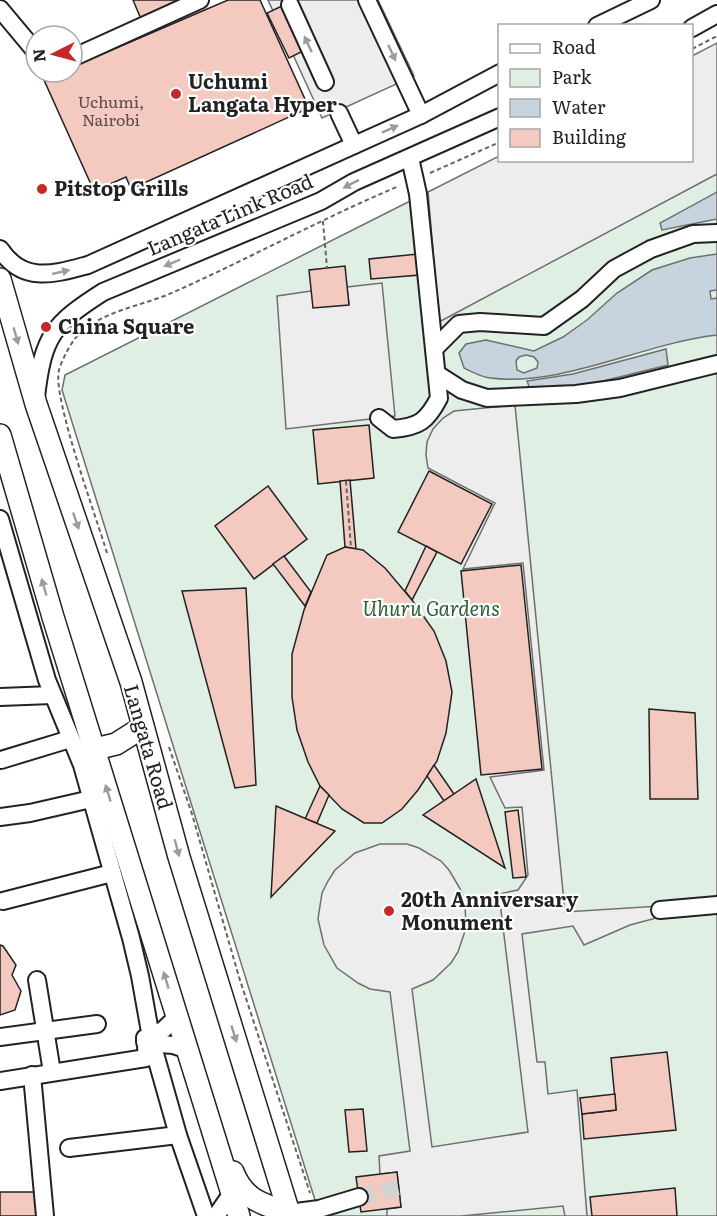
<svg xmlns="http://www.w3.org/2000/svg" width="717" height="1216" viewBox="0 0 717 1216" font-family="Literata,serif">
<rect width="100%" height="100%" fill="#fff"/>
<polygon fill="#e0efe3" stroke="#6f6f6f" stroke-width="1.5" points="717,174 717,1216 320,1216 62,390 65,375 428,192 439,321"/>
<g fill="#ededed" stroke="#6f6f6f" stroke-width="1.5">
<polygon points="268,0 378,0 414,76 322,118"/>
<polygon points="717,43 717,174 439,322 428,192 499,156 500,160 692,160 692,56"/>
<polygon points="382,283 395,416 286,429 277,296 311,291 349,304 347,287"/>
<polygon points="515,405 565,912 660,906 660,917 630,925 584,945 573,926 522,934 537,1062 545,1062 548,1094 577,1090 587,1216 565,1216 563,1206 461,1216 387,1216 387,1209 401,1207 397,1172 380,1174 379,1156 410,1151 390,992 370,989 358,983 337,968 324,945 318,919 322,893 328,881 335,870 355,853 380,844 407,844 419,848 441,861 449,870 462,892 465,904 466,928 458,952 451,963 433,980 412,989 432,1147 528,1132 499,894 518,890 528,875 522,807 505,808 490,777 544,770 523,563 463,569 495,503 428,468 426,455 427,442 433,429 443,418 454,411"/>
</g>
<g fill="#c7d3dd" stroke="#6f6f6f" stroke-width="1.5" fill-rule="evenodd">
<polygon points="717,192 717,219 662,230 660,223"/>
<path d="M717 254V290L710 291 711 299 717 298V335C644 343 564 387 490 378 481 377 472 372 464 368L459 353 466 344 486 340 534 351 563 337 587 320 617 293 652 270 690 258ZM526 355 534 357 538 362 537 368 524 373 517 370 516 361 519 357Z"/>
<polygon points="666,349 668,365 583,386 530,389 527,381 573,374"/>
</g>
<g fill="#f3c9c0" stroke="#222" stroke-width="1.5">
<polygon points="133,0 182,0 141,19"/>
<polygon points="228,0 260,0 309,108 131,189 126,177 94,191 44,80 60,72 72,72 72,67"/>
<polygon points="284,5 305,50 289,58 267,13"/>
<polygon points="418,254 420,275 371,279 369,259"/>
<polygon points="345,266 349,305 313,308 309,270"/>
<polygon points="369,425 374,478 318,484 313,430"/>
<polygon points="429,471 492,504 461,564 398,532"/>
<polygon points="350,480 356,549 345,547 340,481"/>
<polygon points="268,486 307,539 254,579 215,526"/>
<polygon points="426,546 437,552 412,600 405,591"/>
<polygon points="345,547 363,550 385,568 412,600 434,631 446,661 452,692 446,733 437,761 418,790 402,809 382,823 364,823 342,809 320,786 308,762 297,730 292,697 292,654 304,610 327,555"/>
<polygon points="284,556 311,592 305,606 273,564"/>
<polygon points="521,565 542,769 481,775 461,571"/>
<polygon points="246,588 256,785 235,788 182,591"/>
<polygon points="649,709 695,713 698,799 650,799"/>
<polygon points="434,765 454,794 444,801 427,776"/>
<polygon points="476,779 505,868 423,815"/>
<polygon points="320,786 329,795 317,823 305,819"/>
<polygon points="276,806 335,831 271,897"/>
<polygon points="518,810 526,877 513,878 505,812"/>
<polygon points="0,945 3,946 16,965 12,975 21,991 15,1010 0,1015"/>
<polygon points="667,1052 676,1130 584,1139 582,1114 616,1110 611,1058"/>
<polygon points="615,1094 616,1110 582,1114 580,1098"/>
<polygon points="363,1109 367,1151 349,1152 345,1110"/>
<polygon points="397,1172 401,1207 361,1212 356,1177"/>
<polygon points="675,1188 677,1216 592,1216 590,1197"/>
<polygon points="0,1192 35,1192 38,1216 0,1216"/>
</g>
<g fill="none" stroke-linecap="round" stroke-linejoin="round">
<polyline stroke="#d3d3d3" stroke-width="16" stroke-dasharray="16 8" stroke-linecap="butt" points="359,1197 399,1187"/>
<g stroke="#222" stroke-width="20">
<g id="minor">
<polyline points="367,0 421,115"/>
<polyline points="290,5 325,82"/>
<polyline points="0,9 36,52"/>
<polyline points="597,26 651,0"/>
<polyline points="692,28 717,14"/>
<polyline points="72,58 200,0"/>
<polyline points="339,113 354,145"/>
<path d="M0 249C23 284 54 274 88 265L421 115 500 73"/>
<polyline points="434,349 459,324 480,322 544,326 582,299 614,269 651,249 693,234 717,233"/>
<polyline points="437,374 462,390 487,398 576,394 620,388 717,364"/>
<path d="M36 397C43 336 53 324 103 292L321 201 354 182 500 117"/>
<path d="M379 418 393 429C419 427 427 421 439 398L418 194 410 158"/>
<polyline points="0,519 47,680 82,765 131,938 140,976 152,1043 178,1135 206,1216"/>
<polyline points="0,697 52,695"/>
<polyline points="1,760 70,739"/>
<polyline points="0,817 30,813 91,799"/>
<polyline points="3,901 112,873"/>
<polyline points="660,910 717,905"/>
<polyline points="37,980 52,1072"/>
<polyline points="0,1037 97,1024"/>
<polyline points="145,1042 145,1038 163,1030 178,1016"/>
<polyline points="146,1048 147,1043 173,1045 188,1050"/>
<polyline points="32,1075 45,1216"/>
<polyline points="0,1081 146,1058"/>
<polyline points="69,1148 178,1135"/>
<polyline points="289,1213 319,1209 359,1197"/>
<polyline points="216,1216 232,1193"/>
</g>
</g>
<g stroke="#222" stroke-width="24">
<g id="major">
<polyline points="0,279 36,404 131,682 179,857 290,1216"/>
<polyline points="0,435 53,617 239,1216"/>
<polyline points="95,749 116,744 143,727"/>
<path d="M233 1172C244 1200 262 1204 289 1213L286 1216"/>
</g>
</g>
<g stroke="#646464" stroke-width="2" stroke-dasharray="4.5 3" stroke-linecap="butt">
<polyline points="692,49 717,36"/>
<polyline points="430,173 500,142"/>
<polyline points="323,221 327,268"/>
<polyline points="346,481 351,548"/>
<path d="M107 553C97 519 52 397 59 370 63 357 72 340 82 331 107 310 145 305 174 292 250 258 323 218 399 186"/>
<polyline points="169,747 192,814 239,977 310,1193"/>
</g>
<use href="#minor" stroke="#fff" stroke-width="16"/>
<use href="#major" stroke="#fff" stroke-width="21"/>
</g>
<defs><path id="oneway-solid" d="M-6-.8H1V-3.2L6.5 0L1 3.2V.8H-6Z" transform="scale(1.5)"/></defs>
<g fill="#9c9c9c">
<use href="#oneway-solid" transform="translate(308 44) rotate(-115)"/>
<use href="#oneway-solid" transform="translate(392 53) rotate(65)"/>
<use href="#oneway-solid" transform="translate(390 129) rotate(-24)"/>
<use href="#oneway-solid" transform="translate(351 184) rotate(153)"/>
<use href="#oneway-solid" transform="translate(172 263) rotate(157)"/>
<use href="#oneway-solid" transform="translate(61 272) rotate(-13)"/>
<use href="#oneway-solid" transform="translate(16 336) rotate(74)"/>
<use href="#oneway-solid" transform="translate(76 521) rotate(71)"/>
<use href="#oneway-solid" transform="translate(44 587) rotate(-106)"/>
<use href="#oneway-solid" transform="translate(108 793) rotate(-107)"/>
<use href="#oneway-solid" transform="translate(177 848) rotate(75)"/>
<use href="#oneway-solid" transform="translate(166 980) rotate(-107)"/>
<use href="#oneway-solid" transform="translate(234 1034) rotate(73)"/>
</g>
<g fill="#c62828" stroke="#fff" stroke-width="2">
<circle cx="176" cy="94" r="6"/>
<circle cx="42" cy="189" r="6"/>
<circle cx="46" cy="327" r="6"/>
<circle cx="389" cy="911" r="6"/>
</g>
<g text-anchor="middle" stroke-width="4.5" stroke-linejoin="round" paint-order="stroke">
<g font-size="16" fill="#564c4a">
<text x="111" y="108">Uchumi,<tspan x="111" dy="18">Nairobi</tspan></text>
</g>
<g font-size="20" font-weight="bold" fill="#222" stroke="#fff" text-anchor="start">
<text x="188" y="89">Uchumi<tspan x="188" dy="23">Langata Hyper</tspan></text>
<text x="54" y="196">Pitstop Grills</text>
<text x="58" y="334">China Square</text>
<text x="401" y="907">20th Anniversary<tspan x="401" dy="23">Monument</tspan></text>
</g>
<g font-size="20" fill="#222" stroke="#fff">
<text transform="translate(230 215) rotate(-23)" y="7">Langata Link Road</text>
<text transform="translate(148 747) rotate(74)" y="7">Langata Road</text>
</g>
<g font-size="20" font-style="italic" fill="#2f5e38" stroke="#fff">
<text x="431" y="616">Uhuru Gardens</text>
</g>
</g>
<rect x="498" y="24" width="195" height="138" fill="#ffffff" stroke="#a7a7a7" stroke-width="1.5"/>
<rect x="510" y="44" width="30" height="9" fill="#ffffff" stroke="#a7a7a7" stroke-width="1.5"/>
<text x="552" y="54" font-size="18" fill="#222222">Road</text>
<rect x="510" y="69" width="30" height="18" fill="#e0efe3" stroke="#a7a7a7" stroke-width="1.5"/>
<text x="552" y="84" font-size="18" fill="#222222">Park</text>
<rect x="510" y="99" width="30" height="18" fill="#c7d3dd" stroke="#a7a7a7" stroke-width="1.5"/>
<text x="552" y="114" font-size="18" fill="#222222">Water</text>
<rect x="510" y="129" width="30" height="18" fill="#f3c9c0" stroke="#a7a7a7" stroke-width="1.5"/>
<text x="552" y="144" font-size="18" fill="#222222">Building</text>
<g transform="translate(54 54) rotate(264)"><circle r="28" fill="#ffffff" stroke="#a7a7a7" stroke-width="1.5"/>
<path d="M0-4.5L10 22L0 15L-10 22Z" fill="#c62828"/>
<text y="-9" font-size="16" font-weight="bold" text-anchor="middle" fill="#222222">N</text>
</g>
</svg>
